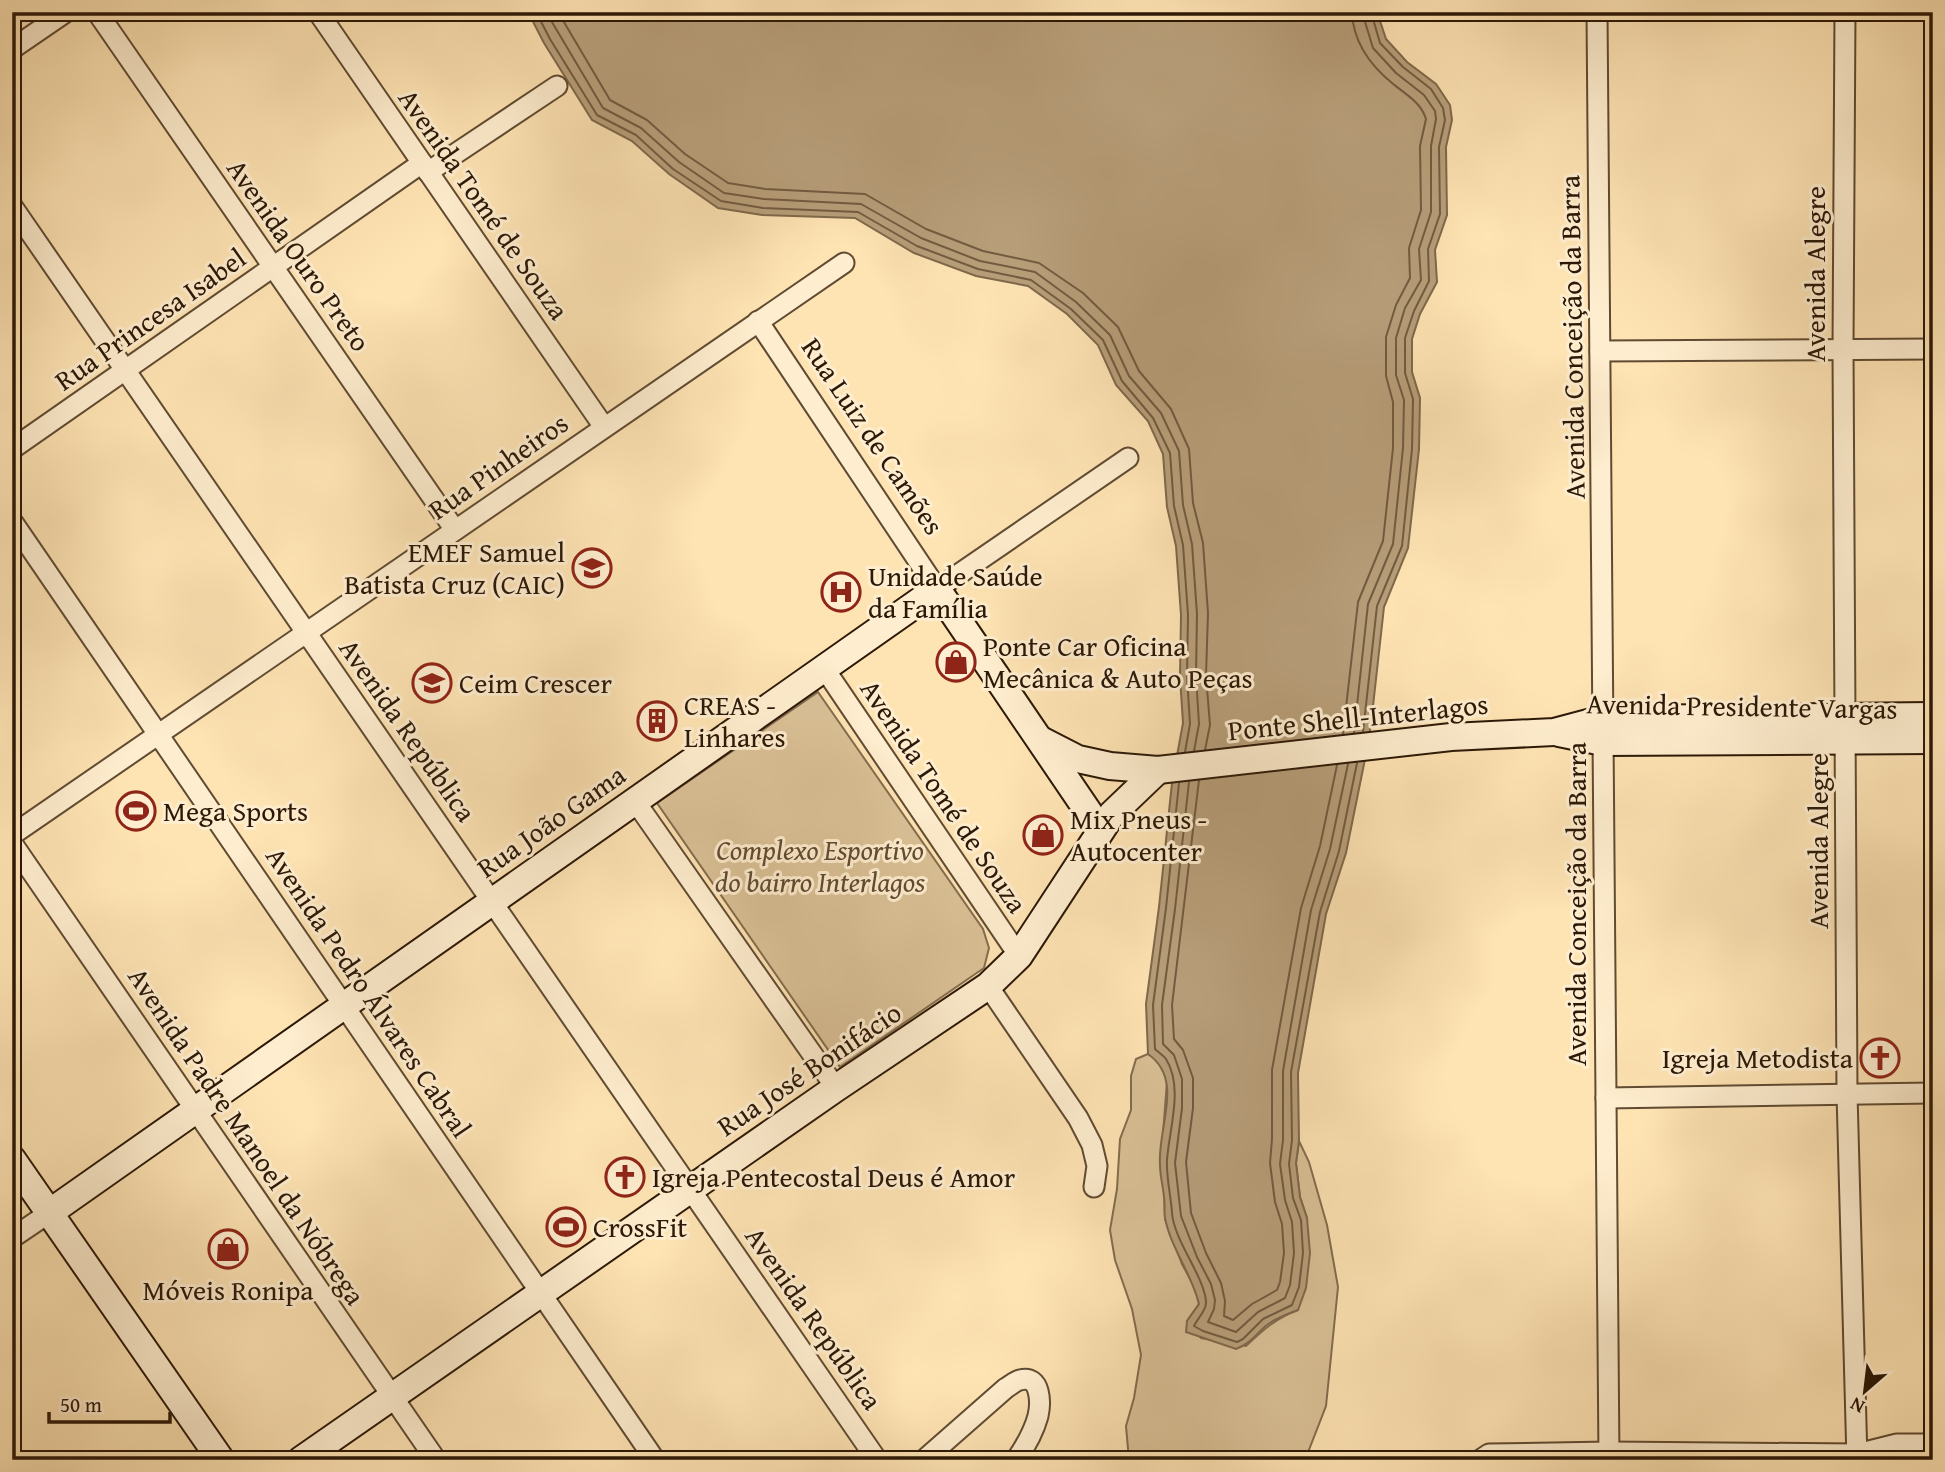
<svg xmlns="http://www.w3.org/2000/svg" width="1945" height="1472" viewBox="0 0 1945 1472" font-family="'Gentium Book Plus',serif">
<rect width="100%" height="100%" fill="#fee3b3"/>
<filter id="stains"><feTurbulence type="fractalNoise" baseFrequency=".00286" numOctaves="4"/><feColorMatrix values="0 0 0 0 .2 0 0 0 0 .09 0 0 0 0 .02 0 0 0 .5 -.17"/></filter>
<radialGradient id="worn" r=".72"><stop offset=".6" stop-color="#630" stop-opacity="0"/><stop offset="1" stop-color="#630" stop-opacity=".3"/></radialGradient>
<g fill="#dac096" stroke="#836c4e" stroke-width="2">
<polygon points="818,692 983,929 989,948 984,968 840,1067 657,803"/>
<path d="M1148 1054 1160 1062 1167 1081 1163 1134 1165 1219 1182 1264 1196 1290 1199 1304 1187 1321 1201 1338 1246 1346C1263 1330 1276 1318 1298 1310L1307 1218 1300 1197 1296 1163 1299 1141 1309 1162 1327 1225 1338 1287 1326 1406 1305 1460H1129L1126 1426 1134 1398 1141 1355 1132 1309 1115 1260 1110 1230 1117 1189 1120 1139 1131 1110V1076L1136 1059Z"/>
</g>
<path fill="#b79e79" stroke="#7f684b" stroke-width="2" d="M528 12H1377L1386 39 1407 62 1436 84 1450 105 1452 120 1446 147 1447 215 1435 250 1437 282 1420 314 1412 339V372L1420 398 1419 449 1408 548 1384 607 1371 724 1364 764 1346 853 1326 914 1298 1073 1299 1141 1296 1163 1300 1197 1307 1218 1310 1253 1306 1288 1298 1310C1287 1314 1276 1318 1267 1325 1256 1334 1250 1344 1236 1349L1186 1332 1187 1321 1199 1304C1192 1274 1171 1249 1165 1218 1164 1212 1165 1204 1164 1197 1163 1186 1160 1176 1160 1165 1157 1128 1185 1080 1148 1054L1146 1004 1159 907 1172 783 1183 723 1180 677 1181 615 1176 546 1167 507 1163 454 1148 421 1116 385 1098 345 1067 314 1028 286 976 276 914 253 855 218 762 215 718 208 669 174 632 141 592 120 544 43Z"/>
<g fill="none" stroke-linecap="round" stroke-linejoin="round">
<g stroke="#725b40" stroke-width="2">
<polyline points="536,12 550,39 597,115 636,135 673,169 721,201 763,208 858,212 917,246 978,269 1031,280 1071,309 1103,340 1122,381 1153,418 1170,453 1174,506 1183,545 1188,615 1187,676 1190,724 1185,752"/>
<polyline points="546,12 603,108 641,128 679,162 724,193 764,199 861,204 921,238 980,261 1035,272 1076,302 1110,335 1129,376 1161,413 1179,451 1183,505 1192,544 1197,614 1196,676 1199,724 1194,751"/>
<polyline points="558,12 610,100 647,120 685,154 728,183 765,189 865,194 926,229 983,251 1039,263 1083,293 1118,327 1139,371 1171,409 1189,449 1193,503 1203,543 1208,613 1206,676 1210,725 1205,750"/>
<polyline points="1363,732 1377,606 1402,546 1412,449 1413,399 1405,373 1405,338 1414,311 1429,281 1428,249 1440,214 1439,147 1445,120 1443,108 1431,89 1403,67 1380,43 1371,12"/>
<polyline points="1354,733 1368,604 1393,544 1403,448 1404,400 1396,375 1396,338 1405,308 1421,280 1419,249 1431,212 1431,146 1436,119 1435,111 1424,95 1396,73 1373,48 1362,12"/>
<path d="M1343 734 1358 602 1383 541 1393 448V402L1386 376V337L1396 305 1410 278 1409 248 1421 210 1420 146 1426 119C1421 102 1405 94 1392 83 1370 65 1353 41 1352 12"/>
<polyline points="1199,780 1172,1005 1174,1039 1183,1050 1193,1078 1193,1108 1186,1162 1191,1213 1206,1253 1221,1283 1225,1301 1224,1316 1233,1320 1252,1304 1277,1290 1280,1282 1284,1253 1282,1224 1275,1202 1270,1163 1272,1139 1272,1070 1301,908 1320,846 1337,765"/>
<polyline points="1189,782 1175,909 1162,1005 1163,1044 1174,1055 1182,1079 1182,1108 1175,1163 1181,1216 1197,1257 1211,1284 1215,1300 1214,1309 1208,1322 1236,1332 1258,1312 1285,1298 1290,1285 1294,1253 1292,1222 1285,1200 1280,1164 1283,1140 1283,1071 1311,910 1330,849 1348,764"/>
<path d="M1179 783 1166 908 1153 1005 1155 1049C1158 1052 1163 1055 1166 1059 1184 1088 1169 1129 1167 1160 1166 1177 1171 1196 1172 1213 1174 1241 1206 1279 1206 1303 1206 1311 1197 1319 1194 1326L1203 1331 1237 1342 1243 1339 1263 1319 1292 1305 1299 1287 1303 1253 1301 1220 1293 1198 1289 1164 1292 1140 1291 1072 1320 912 1339 851 1357 763"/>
</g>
<g stroke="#604b32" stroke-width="23">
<g id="minor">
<polyline points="97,12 455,530"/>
<polyline points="318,12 604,427"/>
<polyline points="1597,12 1609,1460"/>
<polyline points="1845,12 1843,349 1847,1094 1857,1460"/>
<polyline points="12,49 66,12"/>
<polyline points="428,172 557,86"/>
<polyline points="12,206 877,1460"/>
<polyline points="758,321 937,589 1128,458"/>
<polyline points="1600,351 1933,349"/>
<polyline points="12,449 422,163"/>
<polyline points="12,521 655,1460"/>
<polyline points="824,668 1019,956"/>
<polyline points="635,801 836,1088"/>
<polyline points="12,835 844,263"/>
<polyline points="12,843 436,1460"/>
<polyline points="988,986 1078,1118 1092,1145 1097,1166 1094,1187"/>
<polyline points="1606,1098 1933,1093"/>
<polyline points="12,1238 49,1213"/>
<path d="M924 1460 1006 1388C1010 1386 1015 1381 1020 1380 1041 1374 1041 1403 1038 1416 1034 1431 1025 1447 1016 1460"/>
<polyline points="1480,1460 1489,1454 1609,1452 1857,1454 1897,1444 1933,1444"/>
</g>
</g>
<g stroke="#2c1807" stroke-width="30">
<g id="secondary">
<polyline points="1559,733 1603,742 1933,740"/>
<polyline points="1041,740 1078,759 1110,766 1158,770 1451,737 1554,732 1603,719 1933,716"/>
<polyline points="12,1159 221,1460"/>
<polyline points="49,1213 937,589 1100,829"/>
<polyline points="301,1460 836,1088 988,986 1019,956 1112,814 1158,770"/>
</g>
</g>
<use href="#minor" stroke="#feedce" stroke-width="19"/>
<use href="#secondary" stroke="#feedce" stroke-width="26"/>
</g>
<defs>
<g id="school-ring" transform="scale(2.0125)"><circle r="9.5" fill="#feedce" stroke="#8f2418" stroke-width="1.5"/><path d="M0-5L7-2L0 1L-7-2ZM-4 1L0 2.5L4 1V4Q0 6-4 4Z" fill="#8f2418"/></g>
<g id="hospital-ring" transform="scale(2.0125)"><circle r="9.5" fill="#feedce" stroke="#8f2418" stroke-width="1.5"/><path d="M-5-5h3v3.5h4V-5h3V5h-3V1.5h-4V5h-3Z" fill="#8f2418"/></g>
<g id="shop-ring" transform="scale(2.0125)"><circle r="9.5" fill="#feedce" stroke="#8f2418" stroke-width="1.5"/><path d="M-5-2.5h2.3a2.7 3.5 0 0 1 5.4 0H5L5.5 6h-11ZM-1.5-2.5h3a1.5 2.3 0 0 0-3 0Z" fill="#8f2418"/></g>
<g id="building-ring" transform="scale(2.0125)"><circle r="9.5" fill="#feedce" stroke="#8f2418" stroke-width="1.5"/><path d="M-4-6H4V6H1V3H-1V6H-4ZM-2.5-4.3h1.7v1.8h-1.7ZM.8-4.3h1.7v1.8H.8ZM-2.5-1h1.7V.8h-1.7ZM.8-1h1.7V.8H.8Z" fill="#8f2418"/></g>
<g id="stadium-ring" transform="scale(2.0125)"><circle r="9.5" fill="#feedce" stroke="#8f2418" stroke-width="1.5"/><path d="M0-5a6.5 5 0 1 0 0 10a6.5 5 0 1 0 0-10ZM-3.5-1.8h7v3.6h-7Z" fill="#8f2418"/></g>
<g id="church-ring" transform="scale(2.0125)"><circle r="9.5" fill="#feedce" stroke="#8f2418" stroke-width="1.5"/><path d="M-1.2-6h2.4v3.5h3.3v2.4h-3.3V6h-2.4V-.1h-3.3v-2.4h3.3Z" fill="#8f2418"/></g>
</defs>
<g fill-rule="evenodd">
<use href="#school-ring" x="592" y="568"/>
<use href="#hospital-ring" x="841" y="592"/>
<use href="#shop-ring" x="956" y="662"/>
<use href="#school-ring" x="432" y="683"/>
<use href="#building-ring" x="657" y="721"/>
<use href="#stadium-ring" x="136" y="811"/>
<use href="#shop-ring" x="1043" y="835"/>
<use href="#church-ring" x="1880" y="1058"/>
<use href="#church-ring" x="625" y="1177"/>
<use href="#stadium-ring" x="566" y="1227"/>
<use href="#shop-ring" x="228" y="1249"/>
</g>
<g text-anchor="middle" stroke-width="6" stroke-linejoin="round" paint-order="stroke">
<g font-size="28" fill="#2c1807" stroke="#feedce">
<text transform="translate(484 204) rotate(55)" y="10">Avenida Tomé de Souza</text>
<text transform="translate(299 255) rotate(55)" y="10">Avenida Ouro Preto</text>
<text transform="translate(1815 274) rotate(-90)" y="10">Avenida Alegre</text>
<text transform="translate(150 319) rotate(-35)" y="10">Rua Princesa Isabel</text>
<text transform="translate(1572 337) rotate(-91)" y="10">Avenida Conceição da Barra</text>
<text transform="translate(873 436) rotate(56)" y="10">Rua Luiz de Camões</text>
<text transform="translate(498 466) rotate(-35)" y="10">Rua Pinheiros</text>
<text transform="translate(1742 706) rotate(1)" y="10">Avenida Presidente Vargas</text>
<text transform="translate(1358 717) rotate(-6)" y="10">Ponte Shell-Interlagos</text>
<text transform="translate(408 730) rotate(55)" y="10">Avenida República</text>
<text transform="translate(944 796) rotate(56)" y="10">Avenida Tomé de Souza</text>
<text transform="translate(551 821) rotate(-35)" y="10">Rua João Gama</text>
<text transform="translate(1818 841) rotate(-90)" y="10">Avenida Alegre</text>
<text transform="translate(1576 904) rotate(-90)" y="10">Avenida Conceição da Barra</text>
<text transform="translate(369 992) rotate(56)" y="10">Avenida Pedro Álvares Cabral</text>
<text transform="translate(809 1069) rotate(-34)" y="10">Rua José Bonifácio</text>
<text transform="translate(247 1136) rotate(56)" y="10">Avenida Padre Manoel da Nóbrega</text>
<text transform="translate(814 1318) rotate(55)" y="10">Avenida República</text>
</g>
<g font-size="28" fill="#2c1807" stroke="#feedce" text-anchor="start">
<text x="565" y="562" text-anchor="end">EMEF Samuel<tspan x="565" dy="32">Batista Cruz (CAIC)</tspan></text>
<text x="868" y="586">Unidade Saúde<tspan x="868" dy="32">da Família</tspan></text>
<text x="983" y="656">Ponte Car Oficina<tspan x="983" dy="32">Mecânica &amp; Auto Peças</tspan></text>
<text x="459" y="693">Ceim Crescer</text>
<text x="684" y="715">CREAS -<tspan x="684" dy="32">Linhares</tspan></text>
<text x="163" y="821">Mega Sports</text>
<text x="1070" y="829">Mix Pneus -<tspan x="1070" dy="32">Autocenter</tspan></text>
<text x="1853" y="1068" text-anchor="end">Igreja Metodista</text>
<text x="652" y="1187">Igreja Pentecostal Deus é Amor</text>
<text x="593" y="1237">CrossFit</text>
<text x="228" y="1300" text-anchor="middle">Móveis Ronipa</text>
</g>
<g font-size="28" font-style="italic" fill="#604a32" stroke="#feedce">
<text x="820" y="860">Complexo Esportivo<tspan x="820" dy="32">do bairro Interlagos</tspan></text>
</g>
</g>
<rect width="1945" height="1472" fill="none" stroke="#fee3b3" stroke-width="42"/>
<rect x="14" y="14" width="1917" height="1444" fill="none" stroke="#2c1807" stroke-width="3.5"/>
<rect x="21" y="21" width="1903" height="1430" fill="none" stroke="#2c1807" stroke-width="2"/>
<g transform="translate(1865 1391) rotate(208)" stroke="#feedce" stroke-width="5" paint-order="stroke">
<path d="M0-5L12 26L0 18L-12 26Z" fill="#2c1807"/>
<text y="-10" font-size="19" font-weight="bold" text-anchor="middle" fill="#2c1807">N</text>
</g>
<path d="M49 1412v10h121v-10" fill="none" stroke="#2c1807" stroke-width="3.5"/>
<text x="60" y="1412" font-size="21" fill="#2c1807" stroke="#feedce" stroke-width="5" paint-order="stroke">50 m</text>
<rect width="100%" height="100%" filter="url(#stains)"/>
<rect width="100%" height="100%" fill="url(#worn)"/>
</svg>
